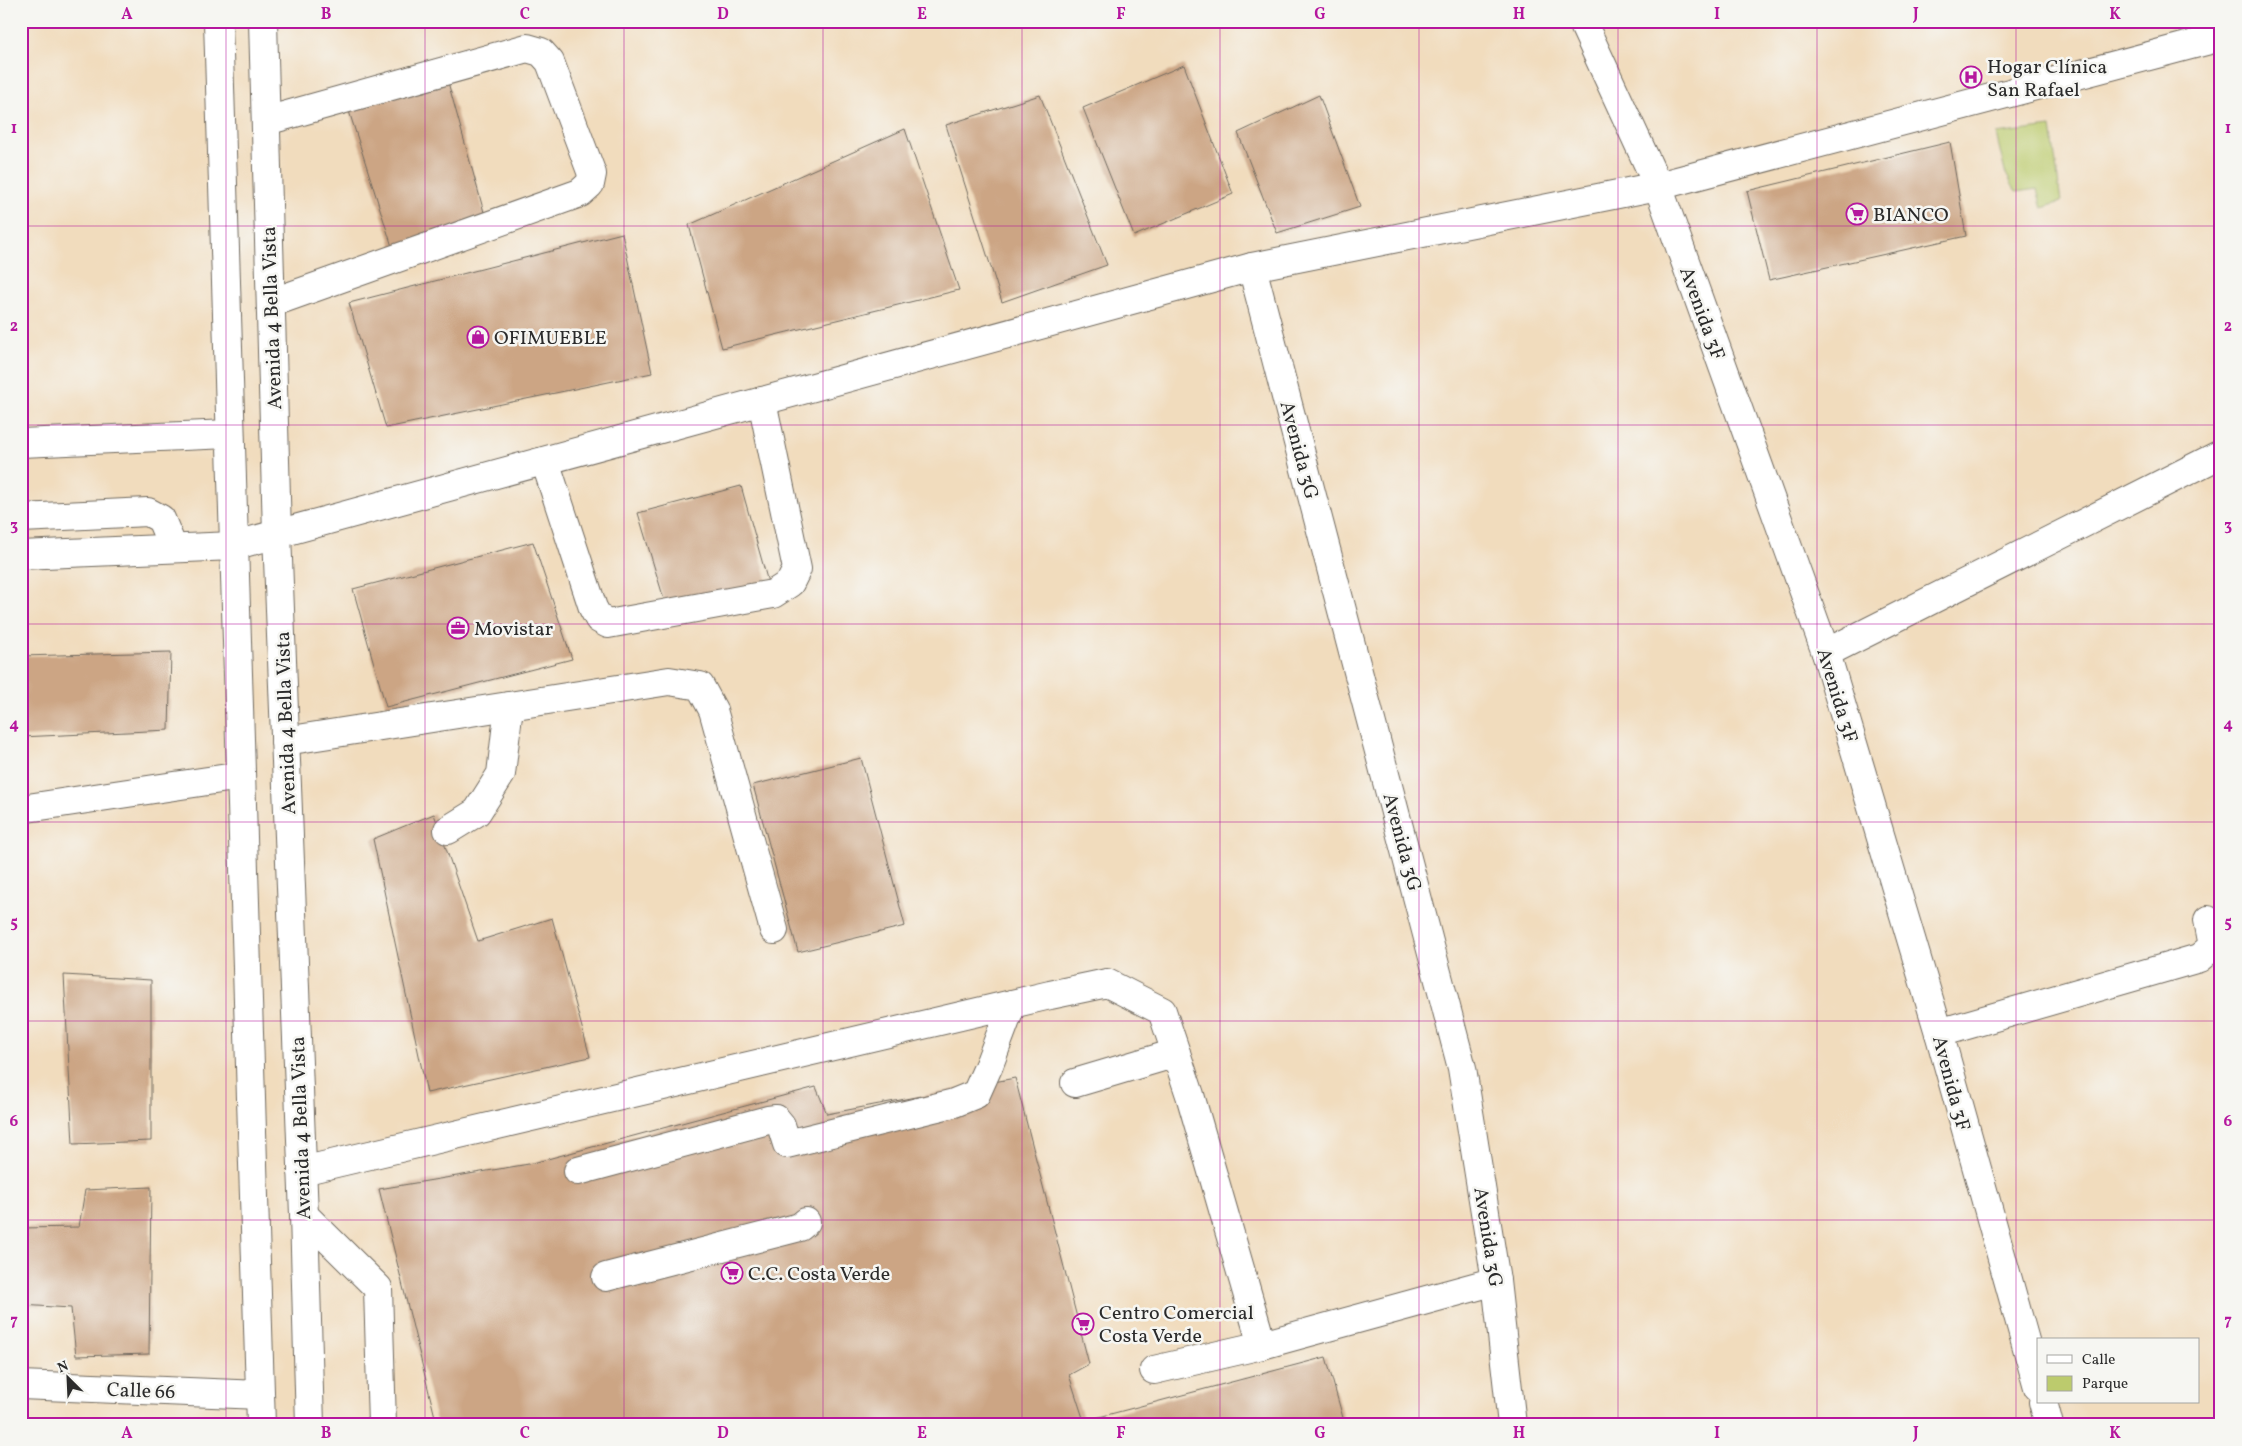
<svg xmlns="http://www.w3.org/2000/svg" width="2242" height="1446" viewBox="0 0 2242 1446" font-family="Vollkorn,serif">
<rect width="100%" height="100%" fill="#f6f6f2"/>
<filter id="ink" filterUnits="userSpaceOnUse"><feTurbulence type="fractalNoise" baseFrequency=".02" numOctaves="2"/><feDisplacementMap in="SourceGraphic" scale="10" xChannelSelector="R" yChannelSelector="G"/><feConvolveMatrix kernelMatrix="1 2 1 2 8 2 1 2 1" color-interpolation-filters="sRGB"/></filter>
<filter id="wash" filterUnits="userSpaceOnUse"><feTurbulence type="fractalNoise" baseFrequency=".0096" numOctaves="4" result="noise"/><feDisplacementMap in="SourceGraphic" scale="20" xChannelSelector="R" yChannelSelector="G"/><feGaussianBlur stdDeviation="1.12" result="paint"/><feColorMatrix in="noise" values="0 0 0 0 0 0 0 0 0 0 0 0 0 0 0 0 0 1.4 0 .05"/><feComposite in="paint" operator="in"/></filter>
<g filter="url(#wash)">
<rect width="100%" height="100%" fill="#f1dcbd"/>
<polygon fill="#bccb6d" stroke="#747b4c" points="2051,127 2061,202 2042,208 2037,189 2016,192 2005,172 1996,134"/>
<g id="blocks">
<g fill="#cca584">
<polygon points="1184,65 1233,194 1134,236 1083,108"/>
<polygon points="446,75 487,223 395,256 348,108"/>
<polygon points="1040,95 1107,265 1002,302 946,125"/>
<polygon points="1319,95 1360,207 1277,233 1238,133"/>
<polygon points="905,129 959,290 722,348 689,225"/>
<polygon points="1950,142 1966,236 1769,280 1747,191"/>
<polygon points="622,233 652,373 386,428 349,303"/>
<polygon points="741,486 769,586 666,606 638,513"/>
<polygon points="533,542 572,659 386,707 353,589"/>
<polygon points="171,652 169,730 21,737 21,656"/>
<polygon points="861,758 905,926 798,952 753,785"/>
<polygon points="434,814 478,941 552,918 590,1057 427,1093 373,839"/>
<polygon points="64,975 151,980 151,1141 73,1144"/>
<polygon points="1015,1078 1089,1364 1069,1375 1084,1421 1326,1357 1345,1425 437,1425 379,1189 529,1164 816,1087 827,1114"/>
<polygon points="151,1187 149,1354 76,1356 71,1308 21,1305 21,1228 79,1227 85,1190"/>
</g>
</g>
</g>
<g filter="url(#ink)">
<use href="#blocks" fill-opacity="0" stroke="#70695e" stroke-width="1"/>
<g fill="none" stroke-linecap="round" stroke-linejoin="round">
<g stroke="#70695e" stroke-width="30">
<g id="minor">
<polyline points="218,21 261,1425"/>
<polyline points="263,21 277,534 304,1215 310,1425"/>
<polyline points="1582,21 1658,186 1826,653 1939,1033 2038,1387"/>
<polyline points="266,121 527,48 541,52 550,62 592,174 590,184 580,193 271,303"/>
<polyline points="1252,267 1462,1068 1496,1281 1512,1425"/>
<polyline points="21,443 229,434"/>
<polyline points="545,461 593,608 599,619 608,624 773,594 790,583 797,569 762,401"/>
<polyline points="21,518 148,512 161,519 173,548"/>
<polyline points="21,555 233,546 1252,267 1658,186 2221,37"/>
<polyline points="1826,653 2221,454"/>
<polyline points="285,741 669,681 700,686 713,710 774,930"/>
<polyline points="21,809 241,776"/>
<polyline points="448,830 477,812 501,774 509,706"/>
<polyline points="1939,1033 2199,958 2213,946 2208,920"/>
<polyline points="1075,1083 1176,1053"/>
<polyline points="302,1171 1050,995 1107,983 1162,1011 1190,1095 1262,1345 1496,1281"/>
<polyline points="578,1171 768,1120 776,1119 781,1125 787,1144 954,1103 976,1094 989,1065 1012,1004"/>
<polyline points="304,1215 378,1288 382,1425"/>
<polyline points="606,1277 800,1227 806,1222"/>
<polyline points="1154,1370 1262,1345"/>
<polyline points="21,1385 260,1395"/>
<polyline points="2043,1402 2049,1425"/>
</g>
</g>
<use href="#minor" stroke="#fff" stroke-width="28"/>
</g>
</g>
<path fill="none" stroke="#b5179e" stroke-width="1" stroke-opacity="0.55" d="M226 21V1425M425 21V1425M624 21V1425M823 21V1425M1022 21V1425M1220 21V1425M1419 21V1425M1618 21V1425M1817 21V1425M2016 21V1425M21 226H2221M21 425H2221M21 624H2221M21 822H2221M21 1021H2221M21 1220H2221"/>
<defs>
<g id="hospital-ring" transform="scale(1.125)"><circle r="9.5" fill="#f6f6f2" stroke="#b5179e" stroke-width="1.5"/><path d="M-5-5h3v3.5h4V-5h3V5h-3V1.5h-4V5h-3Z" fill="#b5179e"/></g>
<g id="supermarket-ring" transform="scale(1.125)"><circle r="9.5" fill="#f6f6f2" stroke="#b5179e" stroke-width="1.5"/><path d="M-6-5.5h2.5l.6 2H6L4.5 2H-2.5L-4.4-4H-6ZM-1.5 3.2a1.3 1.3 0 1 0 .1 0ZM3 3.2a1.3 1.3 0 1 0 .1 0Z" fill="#b5179e"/></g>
<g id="shop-ring" transform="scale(1.125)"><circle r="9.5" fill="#f6f6f2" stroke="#b5179e" stroke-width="1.5"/><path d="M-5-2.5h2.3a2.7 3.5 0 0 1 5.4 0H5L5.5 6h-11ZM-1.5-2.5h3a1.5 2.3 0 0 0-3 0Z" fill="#b5179e"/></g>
<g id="office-ring" transform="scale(1.125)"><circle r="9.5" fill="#f6f6f2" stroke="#b5179e" stroke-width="1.5"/><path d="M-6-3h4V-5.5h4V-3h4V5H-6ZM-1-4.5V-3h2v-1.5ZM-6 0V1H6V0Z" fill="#b5179e"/></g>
</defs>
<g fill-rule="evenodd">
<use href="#hospital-ring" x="1971" y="77"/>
<use href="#supermarket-ring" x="1857" y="214"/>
<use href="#shop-ring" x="478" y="337"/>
<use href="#office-ring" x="458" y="628"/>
<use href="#supermarket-ring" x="732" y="1273"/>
<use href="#supermarket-ring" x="1083" y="1324"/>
</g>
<g text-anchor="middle" stroke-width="5" stroke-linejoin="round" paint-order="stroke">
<g font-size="20" fill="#2b2b2b" stroke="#f6f6f2" text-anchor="start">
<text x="1987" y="73">Hogar Clínica<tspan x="1987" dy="23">San Rafael</tspan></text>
<text x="1873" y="221">BIANCO</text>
<text x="494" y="344">OFIMUEBLE</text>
<text x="474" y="635">Movistar</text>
<text x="748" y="1280">C.C. Costa Verde</text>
<text x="1099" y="1319">Centro Comercial<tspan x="1099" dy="23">Costa Verde</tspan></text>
</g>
<g font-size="20" fill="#2b2b2b" stroke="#f6f6f2">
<text transform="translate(1703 313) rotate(70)" y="7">Avenida 3F</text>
<text transform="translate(271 318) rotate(-92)" y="7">Avenida 4 Bella Vista</text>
<text transform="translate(1300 450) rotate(75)" y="7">Avenida 3G</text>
<text transform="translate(1838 695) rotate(73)" y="7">Avenida 3F</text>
<text transform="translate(285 723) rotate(-92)" y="7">Avenida 4 Bella Vista</text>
<text transform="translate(1403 842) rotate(75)" y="7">Avenida 3G</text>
<text transform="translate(1952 1083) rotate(75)" y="7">Avenida 3F</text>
<text transform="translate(300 1128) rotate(-92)" y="7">Avenida 4 Bella Vista</text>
<text transform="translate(1489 1237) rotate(81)" y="7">Avenida 3G</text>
<text transform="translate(141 1390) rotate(2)" y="7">Calle 66</text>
</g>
</g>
<rect width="2242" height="1446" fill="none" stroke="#f6f6f2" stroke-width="55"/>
<rect x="2037" y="1338" width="162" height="65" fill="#f6f6f2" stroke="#a5a5a2"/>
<rect x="2047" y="1355" width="25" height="8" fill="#ffffff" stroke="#a5a5a2"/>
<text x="2082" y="1364" font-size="15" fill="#2b2b2b">Calle</text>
<rect x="2047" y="1376" width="25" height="15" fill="#bccb6d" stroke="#a5a5a2"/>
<text x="2082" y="1388" font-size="15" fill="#2b2b2b">Parque</text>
<g transform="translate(68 1378) rotate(336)" stroke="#f6f6f2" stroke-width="4" paint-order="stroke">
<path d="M0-4L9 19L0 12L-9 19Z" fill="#2b2b2b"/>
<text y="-8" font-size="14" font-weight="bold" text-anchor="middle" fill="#2b2b2b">N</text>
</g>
<rect x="28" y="28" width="2186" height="1390" fill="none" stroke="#b5179e" stroke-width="2"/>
<g font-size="16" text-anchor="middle" font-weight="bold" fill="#b5179e">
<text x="127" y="19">A</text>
<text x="326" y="19">B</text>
<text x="525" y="19">C</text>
<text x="723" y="19">D</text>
<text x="922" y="19">E</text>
<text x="1121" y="19">F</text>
<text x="1320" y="19">G</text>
<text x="1519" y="19">H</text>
<text x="1717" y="19">I</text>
<text x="1916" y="19">J</text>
<text x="2115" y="19">K</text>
<text x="14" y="133">1</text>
<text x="2228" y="133">1</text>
<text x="14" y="331">2</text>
<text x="2228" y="331">2</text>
<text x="14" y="530">3</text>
<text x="2228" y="530">3</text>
<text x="14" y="729">4</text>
<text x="2228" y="729">4</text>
<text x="14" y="927">5</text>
<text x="2228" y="927">5</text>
<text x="14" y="1126">6</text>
<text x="2228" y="1126">6</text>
<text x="14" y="1325">7</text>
<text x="2228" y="1325">7</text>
<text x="127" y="1438">A</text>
<text x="326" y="1438">B</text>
<text x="525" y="1438">C</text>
<text x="723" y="1438">D</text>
<text x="922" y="1438">E</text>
<text x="1121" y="1438">F</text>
<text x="1320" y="1438">G</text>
<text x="1519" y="1438">H</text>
<text x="1717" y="1438">I</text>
<text x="1916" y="1438">J</text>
<text x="2115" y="1438">K</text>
</g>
</svg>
